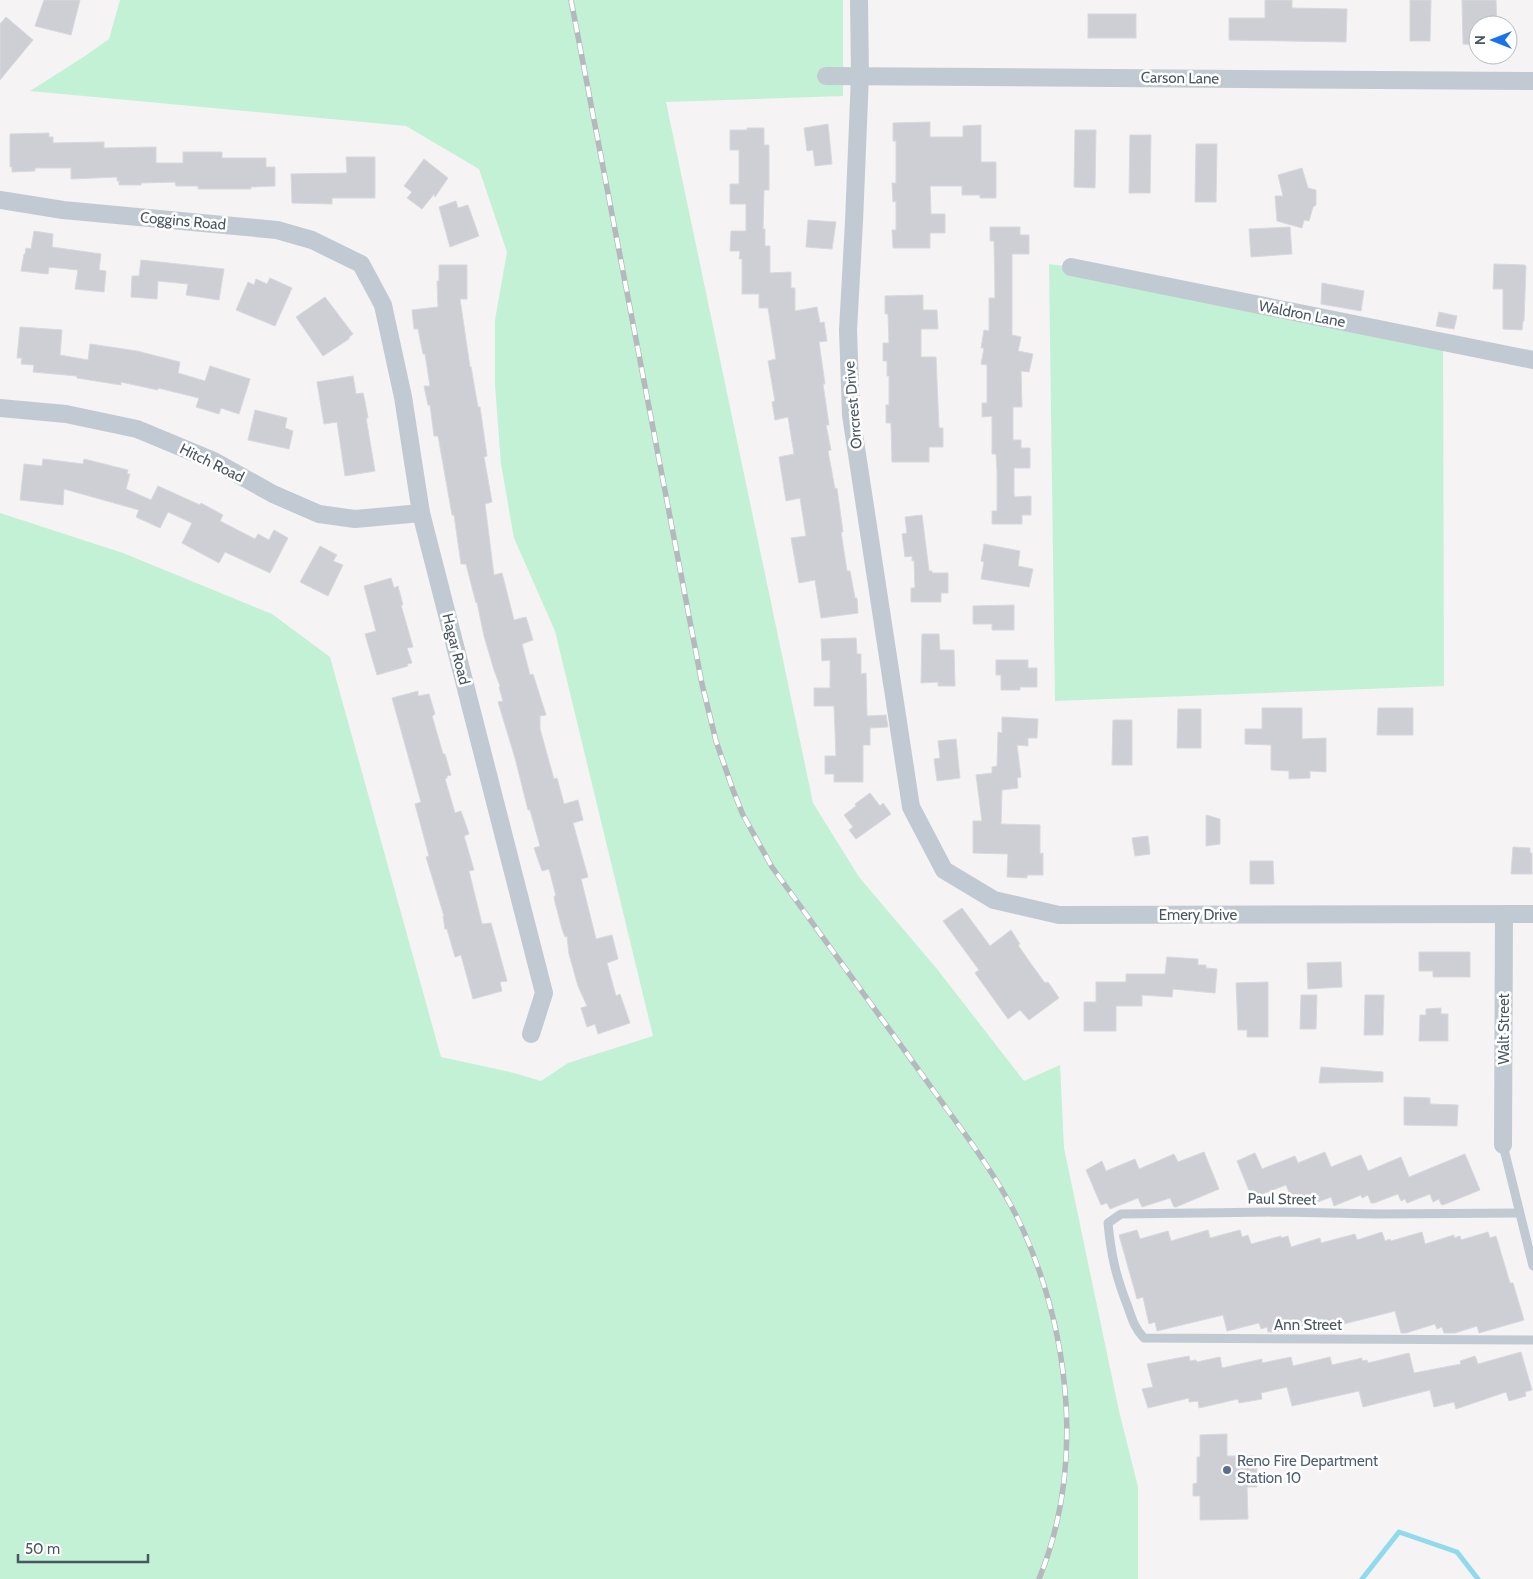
<svg xmlns="http://www.w3.org/2000/svg" width="1533" height="1579" viewBox="0 0 1533 1579" font-family="Cabin,sans-serif">
<rect width="100%" height="100%" fill="#f5f3f3"/>
<g fill="#c3f1d5">
<polygon points="120,0 843,0 843,96 666,102 813,803 859,877 937,969 1024,1081 1060,1065 1064,1148 1119,1411 1138,1487 1138,1579 0,1579 0,513 123,553 272,614 330,657 441,1057 514,1073 541,1081 568,1063 653,1036 555,631 514,538 501,464 495,385 495,320 507,252 479,169 406,126 30,91 85,56 109,39"/>
<polygon points="1049,264 1071,267 1443,342 1444,686 1055,701"/>
</g>
<g fill="none" stroke-linecap="round" stroke-linejoin="round">
<polyline stroke="#90daee" stroke-width="5" points="1362,1579 1399,1532 1457,1552 1478,1579"/>
</g>
<g fill="#cdcfd5" stroke="#d7d9de">
<polygon points="44,0 80,0 71,35 35,26"/>
<polygon points="1265,0 1292,0 1292,8 1347,9 1346,42 1229,40 1229,18 1265,18"/>
<polygon points="1410,0 1431,0 1430,41 1410,41"/>
<polygon points="1462,0 1496,0 1497,25 1478,25 1478,45 1463,44"/>
<rect x="1088" y="14" width="48" height="24"/>
<polygon points="6,17 33,40 0,80 0,24"/>
<polygon points="930,122 930,137 963,137 963,126 981,125 981,162 996,162 996,198 980,198 980,195 962,195 962,186 930,186 931,214 945,214 945,233 930,233 930,248 893,248 892,230 896,230 896,201 893,202 892,183 896,183 896,141 893,141 893,123"/>
<polygon points="828,124 832,164 815,166 813,150 807,151 804,128"/>
<polygon points="747,128 764,128 764,145 769,145 769,190 764,190 763,229 765,229 765,246 770,246 770,273 791,272 791,288 795,288 795,311 817,307 820,323 824,322 827,341 819,342 825,384 823,384 829,425 826,425 831,450 828,451 835,489 837,488 843,532 841,532 847,571 850,571 855,598 857,598 858,613 821,618 815,580 799,583 791,538 806,536 800,498 786,501 779,457 794,454 788,417 775,420 772,402 775,401 768,361 776,359 768,308 759,308 759,294 742,294 742,259 739,259 740,251 730,251 731,231 746,231 746,204 730,204 730,184 739,184 739,150 730,150 730,130 747,130"/>
<polygon points="1075,130 1096,130 1095,188 1074,187"/>
<polygon points="49,133 49,137 53,137 53,143 104,142 104,148 156,147 156,163 183,163 183,152 222,152 222,158 266,158 266,167 275,167 275,186 251,187 251,189 198,189 198,186 176,186 175,182 141,183 141,185 119,185 119,181 117,181 117,177 71,179 71,168 35,168 35,171 12,172 12,167 10,167 10,134"/>
<polygon points="1130,135 1151,135 1150,193 1129,193"/>
<polygon points="1196,144 1217,144 1216,202 1195,202"/>
<polygon points="346,157 375,157 375,198 332,198 332,204 292,203 291,174 347,173"/>
<polygon points="424,159 448,178 435,197 434,194 422,209 407,198 412,192 404,186"/>
<polygon points="1302,168 1308,188 1316,190 1316,205 1313,207 1309,221 1304,220 1302,228 1277,221 1275,196 1283,196 1278,175"/>
<polygon points="456,201 458,208 468,205 479,236 450,247 439,207"/>
<polygon points="808,220 836,222 832,249 806,247"/>
<polygon points="990,227 1020,227 1020,235 1029,235 1029,254 1012,254 1012,335 1021,337 1018,351 1033,354 1029,372 1021,371 1022,407 1013,407 1013,440 1021,440 1021,448 1030,448 1030,468 1014,468 1014,495 1015,497 1031,496 1031,515 1022,515 1022,524 992,524 992,511 997,511 997,471 996,454 992,454 992,416 982,417 982,403 987,403 987,365 981,364 984,348 981,348 984,330 989,331 989,298 995,298 994,241 990,241"/>
<polygon points="1290,227 1292,254 1251,257 1249,229"/>
<polygon points="34,231 53,234 52,247 101,254 99,270 106,271 104,292 75,289 78,270 49,267 48,274 21,271 24,254 25,254 26,248 31,249"/>
<polygon points="141,260 224,269 219,300 186,295 188,284 158,281 157,299 131,297 132,276 139,276"/>
<polygon points="1494,264 1525,265 1526,266 1524,321 1523,321 1522,330 1503,329 1503,289 1493,289"/>
<polygon points="439,265 467,265 467,299 460,299 470,367 471,367 478,407 480,407 487,456 484,457 492,502 485,504 494,575 502,573 514,620 526,617 533,640 522,644 530,675 533,674 546,715 540,716 540,729 554,779 557,778 564,804 578,800 583,820 573,823 588,877 581,879 596,939 612,935 618,959 607,963 616,996 620,994 630,1023 598,1034 595,1024 587,1027 581,1008 587,1006 578,986 569,954 567,936 565,937 562,929 555,902 554,896 556,896 549,869 542,871 534,848 540,846 530,810 528,810 515,758 498,702 503,701 499,687 500,686 494,670 484,636 477,602 476,603 466,564 461,564 454,515 452,515 438,436 434,436 430,405 428,405 424,386 430,386 425,354 423,354 418,329 414,329 412,310 438,307 437,281 439,281"/>
<polygon points="270,278 292,288 275,326 236,310 248,282 254,285 256,279 267,284"/>
<polygon points="1322,283 1364,291 1361,311 1321,304"/>
<polygon points="923,295 923,310 937,310 938,329 921,329 921,357 936,357 939,428 943,428 943,447 929,447 929,462 892,462 891,423 886,423 886,405 889,405 889,376 887,376 887,361 883,361 883,343 889,343 888,314 885,314 885,296"/>
<polygon points="325,297 353,334 349,337 349,339 323,356 296,317"/>
<polygon points="1439,312 1457,316 1454,329 1436,326"/>
<polygon points="20,327 62,330 60,355 88,360 90,344 137,351 180,362 178,373 205,381 210,366 250,379 239,414 221,408 219,414 196,407 199,398 158,388 158,390 121,382 121,385 77,378 77,376 33,372 34,365 21,364 22,358 17,358"/>
<polygon points="353,376 356,394 363,393 365,401 368,418 366,418 375,471 345,476 337,422 324,424 317,382"/>
<polygon points="255,410 287,418 285,428 293,431 289,449 248,440"/>
<polygon points="43,459 83,464 84,459 128,470 127,474 130,474 126,489 151,500 158,486 200,505 201,503 223,515 220,521 255,539 258,534 269,540 274,530 288,538 270,573 225,552 219,563 182,543 192,523 168,512 160,528 136,517 139,510 64,489 63,505 20,500 24,464 42,466"/>
<polygon points="922,515 929,571 932,571 932,573 948,573 948,593 941,593 941,602 911,602 911,588 915,588 914,560 912,561 912,556 905,557 902,534 907,533 905,517"/>
<polygon points="984,544 1020,551 1018,566 1033,569 1029,587 981,579 984,562 981,561"/>
<polygon points="320,546 337,555 333,561 343,565 328,596 300,582"/>
<polygon points="391,578 394,588 398,586 403,605 401,605 413,647 407,648 412,663 407,664 408,666 377,675 365,634 376,631 364,586"/>
<polygon points="1014,605 1014,630 992,630 992,624 973,624 973,606"/>
<polygon points="922,634 939,634 940,650 954,650 955,686 938,686 938,682 921,683"/>
<polygon points="856,638 857,654 861,654 861,674 866,673 867,716 886,715 888,727 870,728 870,745 863,745 863,782 834,782 834,774 825,774 825,756 836,756 834,706 814,706 814,688 830,688 830,660 822,661 821,639"/>
<polygon points="996,660 1028,660 1028,668 1037,668 1037,687 1020,687 1020,690 1001,690 1001,675 996,675"/>
<polygon points="418,691 418,696 429,694 435,714 432,716 443,754 445,754 451,775 447,776 447,778 445,779 455,813 461,811 469,834 464,836 474,870 469,871 482,924 491,923 507,981 500,982 502,991 473,999 461,955 455,957 447,929 445,929 443,916 444,916 426,857 429,856 415,804 421,802 392,698"/>
<polygon points="1262,708 1302,708 1302,739 1326,738 1326,772 1310,771 1310,778 1289,779 1289,771 1271,770 1271,745 1245,744 1245,729 1262,729"/>
<polygon points="1378,708 1413,708 1413,735 1377,735"/>
<polygon points="1178,709 1201,709 1201,748 1177,748"/>
<polygon points="1002,717 1038,719 1037,738 1028,738 1028,746 1017,745 1021,777 1017,778 1018,788 1002,790 1001,824 1040,825 1040,854 1043,853 1043,875 1027,875 1027,878 1007,877 1008,854 973,853 973,821 982,821 976,775 992,773 992,767 997,766 998,732 1002,733"/>
<polygon points="1113,720 1132,720 1132,765 1112,765"/>
<polygon points="956,739 960,778 937,781 934,759 940,758 938,741"/>
<polygon points="870,793 880,806 883,803 891,814 856,839 849,830 853,827 844,815 856,806 855,804"/>
<polygon points="1206,815 1220,819 1220,844 1206,846"/>
<polygon points="1148,836 1150,854 1135,856 1132,838"/>
<polygon points="1513,847 1530,848 1530,853 1532,853 1532,874 1511,874"/>
<polygon points="1250,861 1273,861 1274,884 1250,884"/>
<polygon points="962,908 990,946 1011,930 1020,944 1018,945 1029,961 1045,983 1048,982 1059,998 1029,1020 1020,1010 1008,1019 975,973 979,970 943,921"/>
<polygon points="1419,952 1470,952 1470,977 1433,977 1433,971 1419,971"/>
<polygon points="1167,957 1198,959 1198,965 1206,965 1206,968 1217,969 1215,993 1173,989 1172,997 1142,995 1142,1006 1116,1006 1116,1031 1084,1031 1084,1002 1096,1002 1096,982 1126,982 1126,974 1165,974"/>
<polygon points="1341,962 1342,987 1308,989 1307,963"/>
<polygon points="1268,982 1268,1037 1247,1037 1247,1030 1238,1030 1236,983"/>
<polygon points="1301,995 1317,995 1316,1029 1300,1029"/>
<polygon points="1365,995 1384,995 1383,1035 1364,1035"/>
<polygon points="1441,1008 1441,1014 1448,1014 1448,1041 1419,1041 1420,1015 1426,1015 1426,1009"/>
<polygon points="1321,1067 1383,1072 1383,1082 1319,1083"/>
<polygon points="1404,1097 1430,1098 1430,1104 1458,1105 1457,1126 1404,1125"/>
<polygon points="1204,1152 1219,1189 1176,1207 1174,1207 1170,1198 1142,1207 1138,1198 1110,1209 1107,1203 1101,1205 1086,1170 1102,1161 1106,1171 1135,1159 1139,1169 1174,1154 1178,1162"/>
<polygon points="1325,1152 1331,1167 1361,1155 1368,1171 1401,1157 1409,1177 1465,1154 1480,1190 1443,1205 1441,1204 1439,1199 1433,1202 1430,1194 1407,1203 1405,1199 1401,1201 1398,1194 1374,1203 1371,1203 1368,1195 1362,1198 1361,1195 1334,1206 1331,1197 1318,1202 1314,1193 1293,1202 1286,1185 1252,1198 1237,1161 1255,1153 1262,1169 1295,1156 1298,1163"/>
<polygon points="1137,1230 1140,1239 1168,1231 1171,1241 1208,1230 1210,1238 1240,1230 1242,1237 1248,1235 1251,1244 1281,1236 1281,1238 1288,1236 1291,1247 1320,1238 1321,1243 1355,1234 1357,1240 1382,1232 1385,1241 1390,1239 1391,1241 1422,1232 1425,1244 1454,1235 1454,1238 1460,1236 1461,1240 1488,1232 1490,1238 1496,1236 1510,1283 1513,1283 1524,1320 1479,1333 1477,1326 1455,1333 1444,1333 1442,1327 1437,1329 1435,1324 1406,1333 1401,1333 1395,1311 1336,1326 1335,1323 1299,1332 1298,1326 1275,1332 1268,1332 1267,1327 1261,1329 1259,1323 1227,1331 1223,1315 1157,1331 1155,1322 1149,1324 1143,1297 1137,1299 1119,1235"/>
<polygon points="1521,1352 1532,1390 1525,1392 1526,1396 1509,1401 1506,1392 1456,1409 1454,1402 1434,1407 1430,1390 1363,1407 1359,1391 1292,1406 1287,1387 1261,1393 1262,1399 1239,1403 1238,1399 1199,1408 1198,1401 1189,1402 1189,1398 1148,1408 1142,1389 1153,1387 1147,1364 1189,1356 1190,1361 1196,1360 1197,1362 1220,1357 1222,1368 1262,1359 1262,1363 1291,1357 1293,1366 1330,1357 1332,1365 1362,1358 1362,1361 1367,1360 1368,1363 1409,1353 1414,1373 1461,1364 1460,1361 1475,1356 1478,1364"/>
<polygon points="1227,1434 1227,1456 1257,1456 1257,1487 1247,1487 1248,1519 1200,1520 1200,1496 1193,1496 1193,1484 1197,1483 1197,1457 1200,1457 1200,1435"/>
</g>
<g fill="none" stroke-linecap="round" stroke-linejoin="round">
<g stroke="#c1cad2" stroke-width="9">
<polyline points="1503,1145 1533,1266"/>
<path d="M1519 1213 1378 1214 1282 1212 1121 1214 1108 1223C1111 1255 1116 1277 1128 1307 1132 1319 1135 1329 1144 1338L1533 1340"/>
</g>
<g stroke="#c1cad2" stroke-width="18">
<polyline points="859,0 860,75 854,222 848,330 851,415 911,807 944,870 994,900 1059,915 1533,914"/>
<polyline points="826,76 1533,81"/>
<polyline points="0,200 63,210 277,230 312,240 361,264 383,305 403,397 421,513 544,993 531,1034"/>
<polyline points="1071,267 1533,360"/>
<polyline points="0,408 66,414 137,429 214,461 273,494 319,514 355,519 421,513"/>
<polyline points="1503,1145 1504,914"/>
</g>
<g stroke="#b5b8bd" stroke-width="5.5">
<path id="rail" d="M571 0 702 684 716 741 733 790 743 815 772 867 970 1141C990 1170 1010 1200 1024 1232 1071 1339 1084 1469 1039 1579"/>
</g>
<use href="#rail" stroke="#fff" stroke-width="4" stroke-dasharray="11" stroke-linecap="butt"/>
</g>
<circle fill="#5c6f8a" stroke="#fff" stroke-width="2" cx="1227" cy="1470" r="5"/>
<g text-anchor="middle" stroke-width="5" stroke-linejoin="round" paint-order="stroke">
<g font-size="15" fill="#4a5661" stroke="#fff">
<text transform="translate(1180 78) rotate(1)" y="5">Carson Lane</text>
<text transform="translate(183 221) rotate(5)" y="5">Coggins Road</text>
<text transform="translate(1302 314) rotate(11)" y="5">Waldron Lane</text>
<text transform="translate(853 405) rotate(-95)" y="5">Orrcrest Drive</text>
<text transform="translate(212 463) rotate(26)" y="5">Hitch Road</text>
<text transform="translate(456 649) rotate(76)" y="5">Hagar Road</text>
<text x="1198" y="920">Emery Drive</text>
<text transform="translate(1504 1029) rotate(-90)" y="5">Walt Street</text>
<text transform="translate(1282 1199) rotate(1)" y="5">Paul Street</text>
<text x="1308" y="1330">Ann Street</text>
</g>
<g font-size="15" fill="#4e5e75" stroke="#fff" text-anchor="start">
<text x="1237" y="1466">Reno Fire Department<tspan x="1237" dy="17">Station 10</tspan></text>
</g>
</g>
<g transform="translate(1493 40) rotate(270)"><circle r="24" fill="#ffffff" stroke="#b7bbc0"/>
<path d="M0-4L9 19L0 12L-9 19Z" fill="#1a73e8"/>
<text y="-8" font-size="14" font-weight="bold" text-anchor="middle" fill="#4a5661">N</text>
</g>
<path d="M18 1554v8h130v-8" fill="none" stroke="#4a5661" stroke-width="2.5"/>
<text x="25" y="1554" font-size="15" fill="#4a5661" stroke="#ffffff" stroke-width="4" paint-order="stroke">50 m</text>
</svg>
